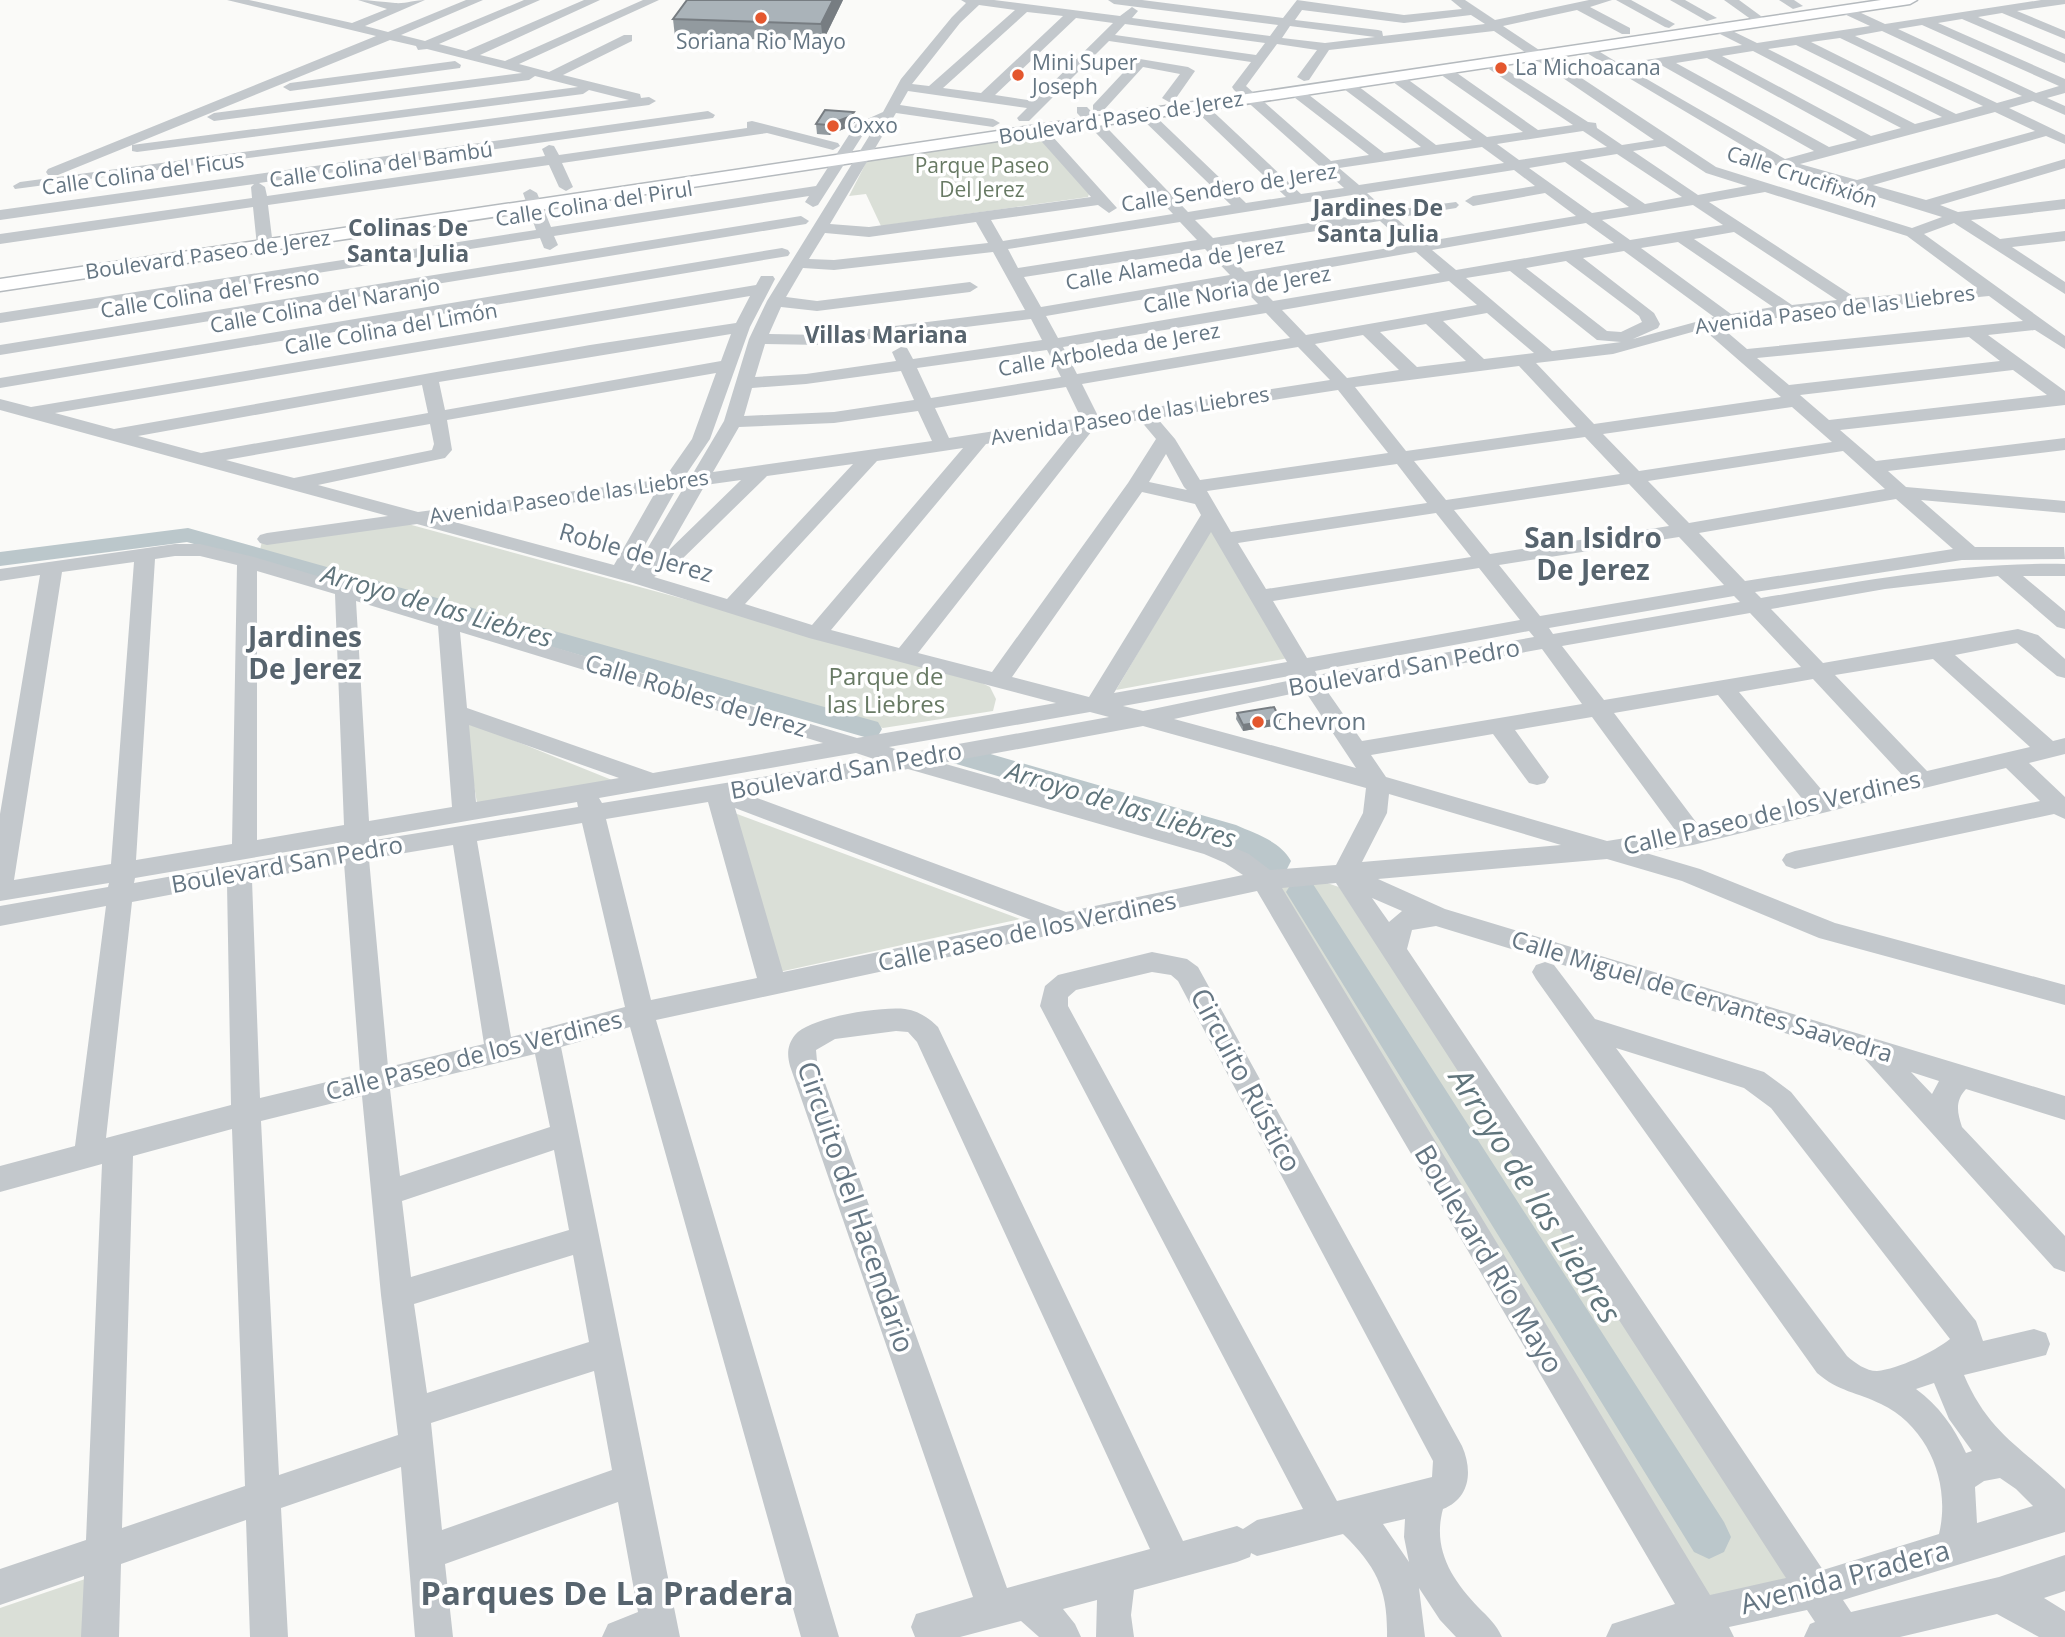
<svg xmlns="http://www.w3.org/2000/svg" width="2065" height="1637" viewBox="0 0 2065 1637" font-family="'Open Sans',sans-serif">
<rect width="100%" height="100%" fill="#fafaf8"/>
<g fill="#dadfd7">
<polygon points="1037,134 1089,194 1088,197 881,226 866,194 849,196 869,157"/>
<polygon points="1214,523 1294,657 1116,690"/>
<polygon points="408,524 968,676 990,687 996,699 993,711 883,728 260,550 262,541"/>
<polygon points="463,720 612,780 477,803"/>
<polygon points="729,811 1020,919 779,972"/>
<polygon points="1324,882 1339,887 1795,1578 1706,1603 1279,890 1282,886"/>
<polygon points="94,1576 91,1637 0,1637 0,1608"/>
</g>
<g fill="none" stroke-linecap="round" stroke-linejoin="round">
<g fill="#bbc7cb" fill-rule="evenodd">
<polygon points="188,528 878,722 882,729 878,736 868,738 187,542 0,566 0,552"/>
<path d="M963 746 1236 825C1256 834 1280 841 1291 861L1287 869 1276 872 1265 869 1247 855 1214 839 953 763 949 756 953 749Z"/>
<polygon points="1302,881 1313,884 1724,1522 1731,1537 1724,1552 1709,1559 1694,1552 1291,900 1286,892 1291,884"/>
</g>
<g stroke="#b5babe" stroke-width="3">
<polygon id="major" points="1881,0 1917,0 1910,4 0,291 0,279"/>
</g>
<g fill="#c3c8cc" fill-rule="evenodd">
<path d="M227 0H249L352 23 387 9 358 0C371 0 382 2 395 3 404 4 415 0 425 0L365 26 388 32 466 0H483L401 35 425 41 524 0H540L439 44 466 51 584 0H600L480 55 505 61 643 0H659L519 64 549 72 624 35H632V41L563 75 640 94 641 98 649 97 656 101 649 105 15 189 13 186 20 182 629 100 589 90 583 94 137 152 132 151V145L58 175H48L46 172 48 169 376 36ZM390 40 416 46 418 50 427 49 522 73 214 113 207 117 214 121 529 80 535 76 578 87 132 145Z"/>
<path d="M961 0H994L1120 16 1132 7 1138 11 1132 18 1270 36 1278 25 1114 4 1108 0H1142L1283 18 1297 0 1404 15 1462 9 1451 0H1465L1495 20 1589 0H1612L1590 7 1630 28V34H1622L1577 10 1503 26 1716 167 1912 228 1942 217 1777 166 1580 49 1586 45 1590 46 1620 64 1742 45 1714 31V25L1718 24 1757 43 1870 26 1842 13 1840 10 1846 6 1885 24 2041 0H2065V4L2017 11 2065 31V39L2002 13 1978 17 2065 54V63L1962 19 1938 23 2065 79V93L2047 98 2065 106V115L2033 101 2009 108 2065 135V144L2046 136 1873 185 1926 200 2065 159V168L1940 205 1958 212 2065 199V209L1971 220 2000 239 2065 231V241L2012 247 2065 282V294L1954 223 1924 234 2065 336V349L2035 330 1988 335 2065 391V405L1840 430 1876 461 2065 438V450L1888 471 1906 487 2065 501V513L1921 500 1975 547H2064L2065 559 1962 560 1755 592 1761 598C1863 581 1961 562 2065 564V576H2023L2065 611V629L2057 627 1998 576 1885 589 1771 609 1823 663 2018 629 2038 635 2065 659V678L2057 676 2017 643 1955 655 2053 741 2065 738V754L2029 763 2065 797V819L2054 814 1795 869 1786 866 1782 860 1786 854 1795 851 2040 801 2006 768 1693 845 1646 853 1700 869 1835 923 2065 985V1005L1819 938 1682 881 1607 859 1378 879 1445 909 2065 1096V1120L1966 1089C1955 1101 1957 1112 1962 1127L2065 1236V1272L2054 1268 1863 1057 1436 926 1412 930 1407 949 1823 1570 1939 1534C1951 1484 1929 1427 1881 1404 1857 1392 1839 1392 1817 1373L1536 979 1532 972 1536 965 1545 962 1554 965 1595 1019 1764 1072 1791 1092 1976 1321 1983 1341 2034 1329 2046 1333 2050 1344 2046 1355 1964 1375C1989 1434 2023 1448 2065 1489V1532L1843 1600 1851 1612 1999 1577 2065 1555V1591L2044 1598 2065 1611V1637H2039L1997 1614 1900 1637H1804L1810 1624 1815 1622 1807 1610 1729 1627 1734 1637H1606L1612 1624 1675 1604 1257 891 1080 929 1070 934 1065 932 656 1020 839 1637H801L630 1027 561 1047 680 1637H602L608 1624 638 1612 618 1502 445 1564 453 1637H415L401 1467 281 1508 288 1637H250L246 1520 121 1564 119 1637H81L84 1576 0 1605V1569L86 1540 102 1164 0 1192V1166L75 1146 106 906 0 926V906L108 887 109 883 0 901V814L40 575 0 581V569L175 544H200L254 557 857 738 1056 703 809 638 633 583 417 524 267 545 260 543 257 539 260 535 267 533 388 516 0 410V399L31 407 756 285 761 276H773L775 279 750 327 710 439 685 476 692 475 724 421 749 339 767 301 876 125 866 130 818 205 813 207 805 202 809 196 554 236 558 245 550 250 544 248 540 238 0 323V313L536 230 523 193 530 189 537 193 551 227 816 186 856 124 883 112 901 79 952 17 966 3ZM979 5 1015 10 929 86 912 84 960 23ZM1302 10 1404 23 1471 15 1485 24 1383 36 1382 31 1378 30 1295 20ZM1027 12 1063 16 981 93 943 88ZM1076 18 1113 23 1034 101 995 95ZM1125 24 1265 43 1256 55 1115 35ZM1922 25 2059 86 2036 93 1898 29ZM1290 26 1375 37 1325 43 1282 38ZM1494 31 1654 140 1622 145 1597 128 1596 123 1588 122 1488 58 1483 59V65L1573 125 1538 130 1447 66H1437V72L1523 132 1487 137 1399 73H1389V79L1472 140 1436 145 1350 80H1340V86L1421 147 1384 153 1300 88H1290V94L1369 155 1331 161 1246 86 1277 44 1317 50 1297 77 1304 81 1309 80 1329 50ZM1882 31 2022 96 1997 103 1855 36ZM1840 38 1983 106 1956 114 1811 42ZM1109 41 1251 62 1232 87 1234 90 1344 188 1301 194 1205 104H1195V110L1286 197 1246 203 1151 112H1141V118L1231 205 1188 212 1087 107H1077V113L1173 214 1003 241 991 220 1098 205 1109 213 1117 208 1044 127H1034V133L1091 197 869 227 830 224 896 113 993 127 1000 123 993 119 900 105 908 91 1027 108 1017 118 1019 121H1029ZM1796 45 1942 117 1915 124 1768 49ZM1753 51 1901 128 1871 136 1722 56ZM1707 58 1857 140 1829 147 1676 63ZM1661 65 1814 151 1785 159 1631 70ZM1995 112 2035 131 1857 180 1800 164ZM1583 131 1607 147 1519 160 1497 144ZM1665 146 1706 173 1747 186 1698 195 1633 151ZM1482 147 1504 163 1359 185 1339 168ZM1617 154 1682 197 1645 204 1580 160ZM1565 162 1629 207 1592 213 1529 168ZM1514 170 1535 186 1473 196 1465 201 1473 206 1545 193 1576 216 1423 242 1396 218 1456 208 1459 205 1456 202 1387 211 1367 193ZM1765 192 1907 236 1977 288 1856 298 1709 202ZM1352 195 1372 213 1213 238 1195 220ZM1693 205 1723 225 1630 240 1602 220ZM1380 221 1407 245 1245 272 1220 246ZM976 222 988 243 834 260 809 259 825 233 869 237ZM1180 222 1197 240 1018 268 1008 249ZM1586 223 1614 243 1456 270 1432 250ZM1734 232 1837 300 1792 305 1694 239ZM1678 242 1773 307 1731 314 1641 248ZM1205 249 1230 275 1041 307 1024 277ZM1624 251 1714 317 1633 339 1658 328 1660 324 1654 313 1583 258ZM993 252 1025 310 822 335 769 334 781 307 817 311 970 292 978 287 970 282 817 301 786 297 803 268 834 270ZM1416 252 1440 273 1273 301 1253 281ZM1566 261 1639 316 1642 322 1621 332 1607 331 1526 268ZM1510 271 1597 340 1621 342 1552 351 1466 278ZM1449 281 1477 305 1306 335 1282 310ZM1238 283 1258 304 1058 338 1046 316ZM750 296 736 323 590 345 114 429 55 413ZM1989 296 2023 321 1747 349 1720 326 1813 313ZM1266 313 1290 338 1077 374 1063 347ZM1487 313 1534 353 1484 359 1443 321ZM1031 319 1042 340 913 359 907 348 901 347 892 352 896 361 806 374 755 377 765 344 822 345ZM1426 324 1466 361 1417 367 1380 332ZM1703 329 1781 397 1594 424 1536 363 1613 354ZM731 334 721 361 445 410 439 382ZM1363 335 1399 370 1347 378 1315 344ZM1969 337 2000 361 1789 385 1757 358ZM1298 347 1330 380 1098 416 1082 384ZM1047 350 1061 377 931 398 917 368ZM1519 366 1576 427 1406 451 1355 387ZM2013 370 2047 395 1829 420 1800 395ZM901 371 914 400 834 412 744 416 752 388 806 384ZM716 373 692 439 664 479 418 512 318 485 445 458 452 450 447 420ZM422 385 428 413 201 453 138 436ZM1066 387 1081 418 949 438 935 408ZM1338 390 1388 453 1200 480 1175 439 1157 418ZM1792 407 1832 442 1639 471 1603 434ZM918 411 932 441 713 472 739 427 834 423ZM1140 420 1156 439 1128 483 992 672 918 653 1095 427ZM430 424 434 444 432 450 294 478 226 460ZM1073 431 899 648 831 630 986 444ZM1585 437 1620 474 1446 500 1414 461ZM963 448 812 625 745 604 877 461ZM1843 451 1885 489 1689 523 1648 481ZM1166 454 1184 487 1187 490 1149 482ZM853 464 727 599 654 577 676 565 767 476ZM1397 464 1427 503 1231 532 1207 491ZM741 480 666 553 705 485ZM1629 484 1669 526 1490 554 1454 510ZM684 487 634 571 631 570 677 488ZM656 491 614 565 447 520ZM1142 492 1195 504 1201 515 1089 697 1012 677ZM1896 499 1953 549 1745 581 1699 533ZM1436 513 1471 557 1266 589 1238 543ZM1211 532 1287 662 1114 693ZM1679 537 1724 585 1540 616 1499 565ZM175 556H200L237 565 232 844 136 860 155 559ZM134 562 111 864 14 880 62 572ZM1479 568 1520 620 1307 658 1273 601ZM257 571 335 594 344 825 257 840ZM1734 596 1740 602 1553 634 1549 628ZM356 601 438 626 452 807 369 821ZM1750 613 1801 667 1604 700 1562 646ZM1529 631 1534 637 1317 675 1315 671ZM460 632 823 743 653 773 467 708ZM1542 649 1582 704 1362 741 1325 688ZM1933 659 2030 747 1927 771 1835 675ZM1295 675 1297 679 1143 711 1123 706ZM1813 679 1904 777 1826 795 1739 692ZM1305 691 1356 768 1174 719ZM1718 695 1804 801 1699 826 1614 713ZM1090 712 1109 717 908 753 889 747ZM1592 717 1675 830 1607 841 1386 777 1371 755 1493 734 1529 783 1537 785 1545 783 1549 777 1515 730ZM469 725 619 778 476 802ZM1143 726 1366 788 1363 813 1336 865 1270 870 1249 854 1221 842 942 763ZM856 753 874 759 602 803 599 798ZM908 769 1204 854 1225 863 1243 875 1066 912 749 795ZM1389 794 1561 845 1362 862 1387 813ZM577 802 578 807 369 841V838ZM708 802 757 978 651 1000 606 819ZM735 808 1031 920 783 972ZM582 823 625 1007 511 1037 477 841ZM344 842V845L134 883 135 878ZM453 845 484 1044 388 1067 369 859ZM344 863 360 1074 260 1098 252 880ZM1336 883 1384 957 1786 1578 1710 1595 1282 888ZM227 884 231 1105 106 1138 132 902ZM1372 898 1402 911 1389 922ZM1616 1048 1744 1088 1771 1108 1950 1339C1934 1352 1898 1369 1877 1371 1866 1371 1855 1363 1847 1356ZM535 1054 550 1127 400 1176 390 1089ZM1911 1072 1939 1081 1932 1094ZM362 1096 381 1295 398 1435 279 1475 261 1121ZM232 1129 245 1486 122 1528 133 1156ZM554 1150 569 1230 411 1277 402 1201ZM573 1255 589 1342 427 1393 414 1304ZM594 1371 612 1470 442 1530 431 1423ZM1934 1383 1949 1419 1972 1451 1966 1453C1954 1427 1939 1406 1916 1389ZM2000 1478 2016 1489 2033 1506 1977 1523 1975 1487 1984 1481Z"/>
<polygon points="1616,0 1631,0 1675,24 1669,28 1665,27"/>
<polygon points="1670,0 1685,0 1717,18 1707,21"/>
<polygon points="1724,0 1739,0 1769,22 1759,25"/>
<polygon points="1779,0 1794,0 1803,6 1793,9"/>
<polygon points="1140,59 1188,67 1195,71 1174,101 1169,102 1162,98 1180,74 1143,67 1103,111 1093,111 1093,105 1135,60"/>
<polygon points="455,61 461,65 460,68 290,91 283,87 290,83"/>
<polygon points="708,111 715,115 713,118 259,183 265,187 267,196 545,156 542,149 549,145 554,146 559,155 747,128 747,122 752,121 838,143 840,146 833,150 767,133 562,163 573,187 566,191 559,187 549,165 268,205 273,246 265,251 257,246 253,207 0,244 0,234 252,198 251,187 254,184 0,220 0,210"/>
<polygon points="801,216 809,221 806,224 0,355 0,345"/>
<polygon points="782,248 788,250 790,253 788,256 0,388 0,378"/>
<path d="M1152 952 1187 959 1198 967 1462 1446C1473 1471 1470 1498 1443 1509 1432 1549 1452 1580 1478 1607 1488 1617 1496 1624 1502 1637H1456L1440 1620 1419 1588 1425 1637H1387C1388 1590 1377 1567 1343 1534L1257 1556 1251 1553 1250 1557 1237 1562 1134 1590 1131 1615 1134 1637H1096L1097 1600 1063 1609 1075 1624 1081 1637H1039L1021 1621 960 1637H915L911 1627 916 1614 973 1597 790 1066C787 1055 787 1045 795 1035 810 1017 882 1006 905 1009 919 1011 929 1018 938 1027L1183 1541 1237 1526 1243 1529 1257 1520 1303 1509 1040 1006 1045 986 1058 975ZM1152 972 1171 975 1178 981 1433 1461 1432 1477 1337 1501 1068 1006V997L1076 990ZM896 1031 908 1032 917 1042 1150 1549 1007 1588 817 1061 816 1050 835 1039ZM1405 1519 1404 1537 1409 1562 1383 1524Z"/>
</g>
<use href="#major" fill="#fff" fill-rule="evenodd"/>
</g>
<g fill="#929a9f">
<polygon points="843,0 823,41 675,37 673,19"/>
<polygon points="854,112 855,122 851,126 829,135 817,134 816,124"/>
<polygon points="1237,713 1280,719 1279,725 1243,731 1236,719"/>
</g>
<g fill="#777d82">
<polygon points="833,0 843,0 823,41 821,24"/>
<polygon points="854,112 855,122 851,126 829,135 828,125"/>
<polygon points="1280,719 1279,725 1243,731 1243,725"/>
</g>
<g fill="#aab3b9" stroke="#777d82" stroke-width="2">
<polygon points="687,0 833,0 821,24 673,19"/>
<polygon points="825,110 854,112 851,116 828,125 816,124"/>
<polygon points="1274,707 1280,719 1243,725 1237,713"/>
</g>
<g fill="#e4572e" stroke="#fff" stroke-width="2.5">
<circle cx="761" cy="18" r="7"/>
<circle cx="1501" cy="68" r="7"/>
<circle cx="1018" cy="75" r="7"/>
<circle cx="833" cy="126" r="7"/>
<circle cx="1258" cy="722" r="7"/>
</g>
<g text-anchor="middle" stroke-width="7" stroke-linejoin="round" paint-order="stroke">
<g font-size="21" fill="#657683" stroke="#fff" text-anchor="start">
<text x="761" y="49" text-anchor="middle">Soriana Rio Mayo</text>
<text x="1032" y="70">Mini Super<tspan x="1032" dy="24">Joseph</tspan></text>
<text x="1515" y="75">La Michoacana</text>
<text x="847" y="133">Oxxo</text>
</g>
<g font-size="21" fill="#657683" stroke="#fff">
<text transform="translate(1121 118) rotate(-9)" y="7">Boulevard Paseo de Jerez</text>
<text transform="translate(381 165) rotate(-8)" y="7">Calle Colina del Bambú</text>
<text transform="translate(143 174) rotate(-8)" y="7">Calle Colina del Ficus</text>
<text transform="translate(1802 177) rotate(18)" y="7">Calle Crucifixión</text>
<text transform="translate(1229 188) rotate(-9)" y="7">Calle Sendero de Jerez</text>
<text transform="translate(594 204) rotate(-9)" y="7">Calle Colina del Pirul</text>
<text transform="translate(208 255) rotate(-8)" y="7">Boulevard Paseo de Jerez</text>
<text transform="translate(1175 264) rotate(-10)" y="7">Calle Alameda de Jerez</text>
<text transform="translate(1237 290) rotate(-10)" y="7">Calle Noria de Jerez</text>
<text transform="translate(210 294) rotate(-9)" y="7">Calle Colina del Fresno</text>
<text transform="translate(325 306) rotate(-10)" y="7">Calle Colina del Naranjo</text>
<text transform="translate(1835 310) rotate(-7)" y="7">Avenida Paseo de las Liebres</text>
<text transform="translate(391 329) rotate(-10)" y="7">Calle Colina del Limón</text>
<text transform="translate(1109 350) rotate(-10)" y="7">Calle Arboleda de Jerez</text>
<text transform="translate(1130 416) rotate(-9)" y="7">Avenida Paseo de las Liebres</text>
<text transform="translate(569 497) rotate(-8)" y="7">Avenida Paseo de las Liebres</text>
</g>
<g font-size="21" fill="#687a64" stroke="#fff">
<text x="982" y="173">Parque Paseo<tspan x="982" dy="24">Del Jerez</tspan></text>
</g>
<g font-size="23" font-weight="bold" fill="#57646e" stroke="#fff">
<text x="1378" y="216">Jardines De<tspan x="1378" dy="26">Santa Julia</tspan></text>
<text x="408" y="236">Colinas De<tspan x="408" dy="26">Santa Julia</tspan></text>
<text x="886" y="343">Villas Mariana</text>
</g>
<g font-size="24" fill="#657683" stroke="#fff">
<text transform="translate(636 553) rotate(16)" y="8">Roble de Jerez</text>
<text transform="translate(1404 668) rotate(-10)" y="8">Boulevard San Pedro</text>
<text transform="translate(696 696) rotate(17)" y="8">Calle Robles de Jerez</text>
<text transform="translate(846 771) rotate(-10)" y="8">Boulevard San Pedro</text>
<text transform="translate(1772 813) rotate(-13)" y="8">Calle Paseo de los Verdines</text>
<text transform="translate(287 865) rotate(-10)" y="8">Boulevard San Pedro</text>
<text transform="translate(1027 932) rotate(-12)" y="8">Calle Paseo de los Verdines</text>
<text transform="translate(1702 997) rotate(17)" y="8">Calle Miguel de Cervantes Saavedra</text>
<text transform="translate(474 1056) rotate(-14)" y="8">Calle Paseo de los Verdines</text>
</g>
<g font-size="24" fill="#687a64" stroke="#fff">
<text x="886" y="685">Parque de<tspan x="886" dy="28">las Liebres</tspan></text>
</g>
<g font-size="24" fill="#657683" stroke="#fff" text-anchor="start">
<text x="1272" y="730">Chevron</text>
</g>
<g font-size="26" font-style="italic" fill="#60757c" stroke="#fff">
<text transform="translate(437 606) rotate(16)" y="9">Arroyo de las Liebres</text>
<text transform="translate(1121 805) rotate(17)" y="9">Arroyo de las Liebres</text>
</g>
<g font-size="28" font-weight="bold" fill="#57646e" stroke="#fff">
<text x="1593" y="548">San Isidro<tspan x="1593" dy="32">De Jerez</tspan></text>
<text x="305" y="647">Jardines<tspan x="305" dy="32">De Jerez</tspan></text>
</g>
<g font-size="28" fill="#657683" stroke="#fff">
<text transform="translate(1246 1080) rotate(62)" y="10">Circuito Rústico</text>
<text transform="translate(856 1207) rotate(71)" y="10">Circuito del Hacendario</text>
<text transform="translate(1489 1259) rotate(59)" y="10">Boulevard Río Mayo</text>
<text transform="translate(1845 1577) rotate(-15)" y="10">Avenida Pradera</text>
</g>
<g font-size="32" font-style="italic" fill="#60757c" stroke="#fff">
<text transform="translate(1535 1196) rotate(58)" y="11">Arroyo de las Liebres</text>
</g>
<g font-size="33" font-weight="bold" fill="#57646e" stroke="#fff">
<text x="607" y="1605">Parques De La Pradera</text>
</g>
</g>
</svg>
